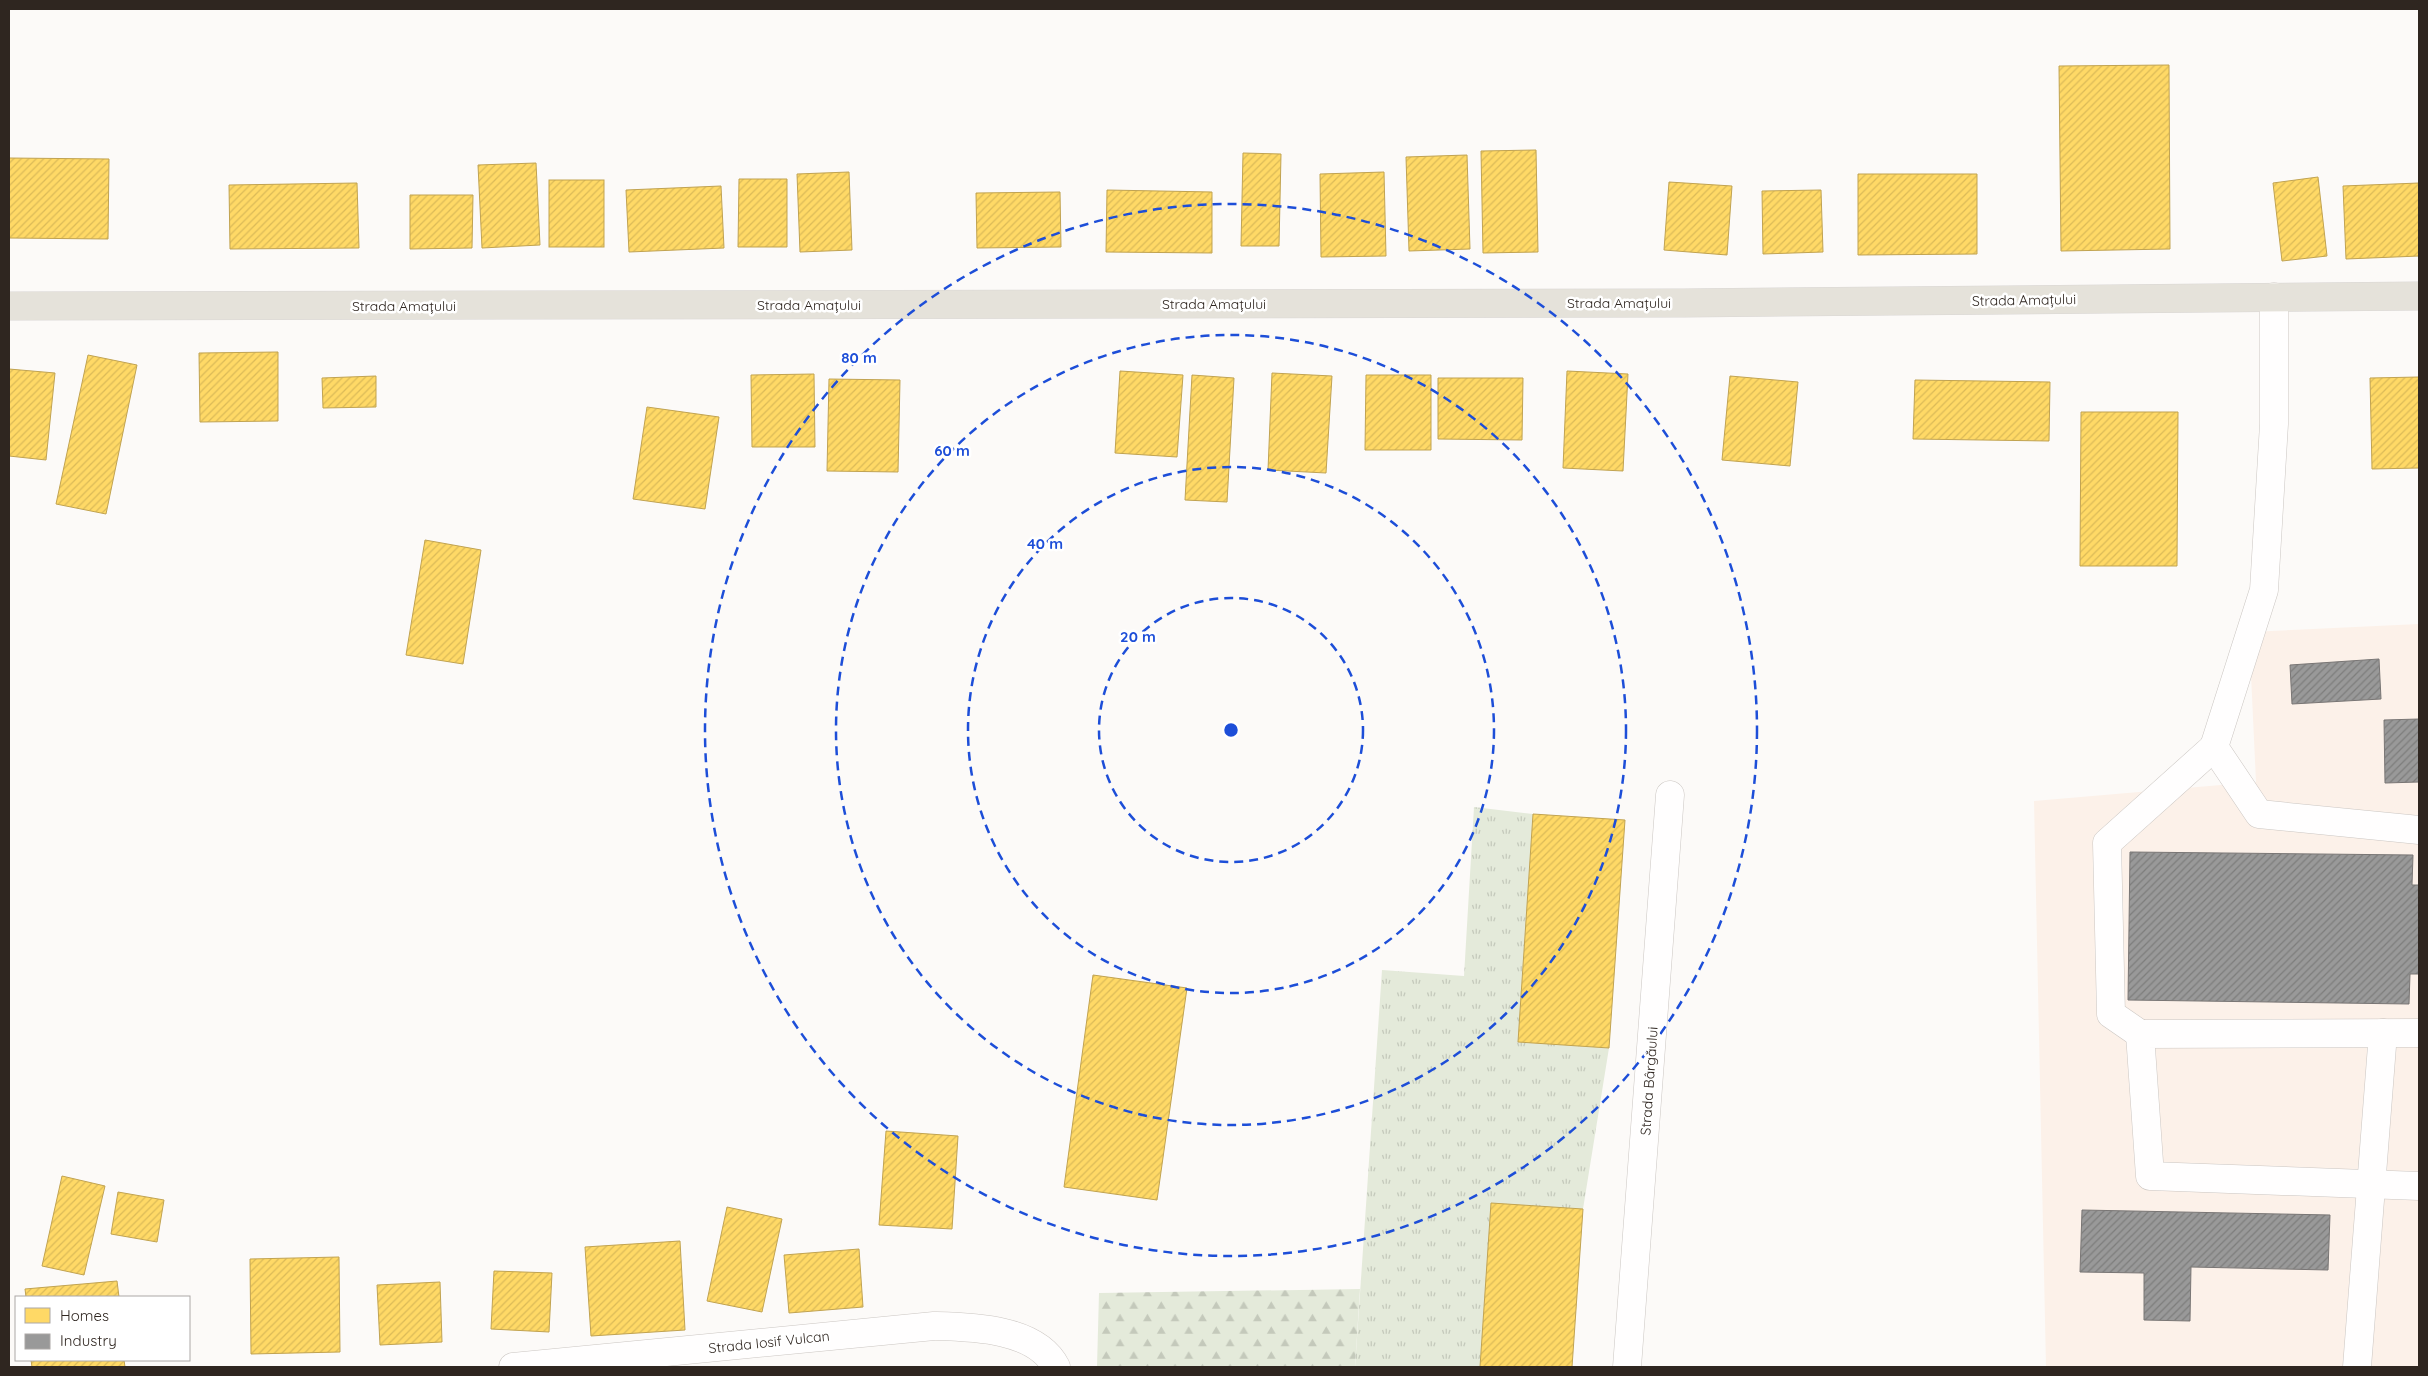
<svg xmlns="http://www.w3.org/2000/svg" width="2428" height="1376" viewBox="0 0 2428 1376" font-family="Quicksand,sans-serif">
<defs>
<pattern id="grass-tufts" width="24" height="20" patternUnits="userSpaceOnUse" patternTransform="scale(1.25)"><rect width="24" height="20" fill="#e4eada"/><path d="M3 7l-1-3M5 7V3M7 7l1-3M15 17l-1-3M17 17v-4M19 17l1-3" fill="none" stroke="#c4c9bb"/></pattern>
<pattern id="forest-firs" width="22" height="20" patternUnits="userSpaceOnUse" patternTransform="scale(1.25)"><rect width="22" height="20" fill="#e4eada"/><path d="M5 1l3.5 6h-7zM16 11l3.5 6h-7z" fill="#c4c9bb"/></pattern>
<pattern id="homes-hatch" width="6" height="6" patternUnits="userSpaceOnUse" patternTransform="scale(1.25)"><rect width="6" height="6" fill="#ffd966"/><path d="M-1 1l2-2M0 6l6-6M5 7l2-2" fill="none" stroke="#dbba58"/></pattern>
<pattern id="industry-hatch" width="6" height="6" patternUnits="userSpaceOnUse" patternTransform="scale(1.25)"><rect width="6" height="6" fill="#999"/><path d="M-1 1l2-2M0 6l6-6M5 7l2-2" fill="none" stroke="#7d7d7c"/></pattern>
</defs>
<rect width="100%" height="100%" fill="#fcfaf8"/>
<polygon fill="#fcf1e9" points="2419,624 2419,1367 2046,1367 2034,801 2256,782 2249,632"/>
<polygon fill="url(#grass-tufts)" points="1474,807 1533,814 1518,1042 1609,1048 1583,1209 1491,1204 1480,1367 1355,1367 1382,970 1464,976"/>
<polygon fill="url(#forest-firs)" points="1360,1289 1355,1367 1097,1367 1099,1293"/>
<g fill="url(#homes-hatch)" stroke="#c1a351">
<polygon points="2169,65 2170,249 2061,251 2059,66"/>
<polygon points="1536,150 1538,252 1483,253 1481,151"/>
<polygon points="1243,153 1281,154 1279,246 1241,246"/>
<polygon points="1467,155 1470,249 1409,251 1406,157"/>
<polygon points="9,158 109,159 108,239 9,238"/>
<polygon points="536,163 540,245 482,248 478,165"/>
<polygon points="849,172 852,250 800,252 797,174"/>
<polygon points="1384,172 1386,256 1321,257 1320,174"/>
<polygon points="1858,174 1977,174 1977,254 1858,255"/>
<polygon points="2318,177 2327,256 2282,261 2273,183"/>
<polygon points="739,179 787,179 787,247 738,247"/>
<rect x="549" y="180" width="55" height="67"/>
<polygon points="1669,182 1732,186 1727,255 1664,250"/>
<polygon points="357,183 359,248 230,249 229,185"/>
<polygon points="2419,183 2419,256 2346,259 2343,186"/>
<polygon points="721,186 724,248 629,252 626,190"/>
<polygon points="1107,190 1212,192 1212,253 1106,252"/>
<polygon points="1821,190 1823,252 1763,254 1762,191"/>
<polygon points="1060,192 1061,247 977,248 976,193"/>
<polygon points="410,195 473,195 472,248 410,249"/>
<polygon points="278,352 278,421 200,422 199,353"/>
<polygon points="88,355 137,365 106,514 56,504"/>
<polygon points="9,369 55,373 46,460 9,456"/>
<polygon points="1120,371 1183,375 1177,457 1115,453"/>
<polygon points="1567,371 1628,374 1623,471 1563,468"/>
<polygon points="1272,373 1332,376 1326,473 1268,470"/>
<polygon points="814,374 815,447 752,447 751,375"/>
<polygon points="1192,375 1234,378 1227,502 1185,500"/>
<polygon points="1366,375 1431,375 1431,450 1365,450"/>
<polygon points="376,376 376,407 323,408 322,378"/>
<polygon points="1730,376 1798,382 1790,466 1722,460"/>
<polygon points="2419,377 2419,468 2372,469 2370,378"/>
<polygon points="1438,378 1523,378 1522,440 1438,439"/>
<polygon points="829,379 900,380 898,472 827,471"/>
<polygon points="1915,380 2050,382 2049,441 1913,439"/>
<polygon points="647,407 719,417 705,509 633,499"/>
<polygon points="2081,412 2178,412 2177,566 2080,566"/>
<polygon points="425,540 481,550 463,664 406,655"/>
<polygon points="1533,814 1625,820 1609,1048 1518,1042"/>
<polygon points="1093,975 1187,988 1157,1200 1064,1187"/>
<polygon points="886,1131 958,1136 952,1229 879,1225"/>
<polygon points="62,1176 105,1186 84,1275 42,1266"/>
<polygon points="118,1192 164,1200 157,1242 111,1234"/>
<polygon points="1491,1203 1583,1209 1572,1367 1480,1367"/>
<polygon points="727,1207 782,1219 762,1312 707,1301"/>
<polygon points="680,1241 685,1330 591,1336 585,1247"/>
<polygon points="859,1249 863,1307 789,1313 784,1255"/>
<polygon points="339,1257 340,1352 251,1354 250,1259"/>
<polygon points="494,1271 552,1273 549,1332 491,1329"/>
<polygon points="117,1281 119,1297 26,1297 25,1289"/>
<polygon points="440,1282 442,1342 380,1345 377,1285"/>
<polygon points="31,1360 124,1360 125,1367 32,1367"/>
</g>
<g fill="url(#industry-hatch)" stroke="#797675">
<polygon points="2379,659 2381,699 2292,704 2290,665"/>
<polygon points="2419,719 2419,782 2385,783 2384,720"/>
<polygon points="2130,852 2413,855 2412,885 2419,885 2419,974 2410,974 2409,1004 2128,1000"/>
<polygon points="2082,1210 2330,1215 2328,1270 2191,1267 2190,1321 2144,1320 2144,1273 2080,1272"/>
</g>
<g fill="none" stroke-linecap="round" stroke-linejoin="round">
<g stroke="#cbc6c2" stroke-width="29">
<g id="minor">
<polyline points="2274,297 2274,424 2264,590 2214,747 2259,814 2419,830"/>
<polyline points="2419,1033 2140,1034 2150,1176 2419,1186"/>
<polyline points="2140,1034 2111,1014 2107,843 2214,747"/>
<path d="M513 1367 934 1326C972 1327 1036 1328 1056 1367"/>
<polyline points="1627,1367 1670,795"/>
<polyline points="2357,1367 2383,1033"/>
</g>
</g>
<g stroke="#d9d6d4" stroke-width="29">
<polyline id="major" points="9,306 1683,303 2419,296"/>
</g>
<use href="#minor" stroke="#fffefe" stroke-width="28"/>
<use href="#major" stroke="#e5e2da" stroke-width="28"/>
</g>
<g fill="none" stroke="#1d4ed8" stroke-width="2.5" stroke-dasharray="9 6">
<circle cx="1231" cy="730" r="132"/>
<circle cx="1231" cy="730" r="263"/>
<circle cx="1231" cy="730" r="395"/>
<circle cx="1231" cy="730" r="526"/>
</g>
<g text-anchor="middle" stroke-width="5" stroke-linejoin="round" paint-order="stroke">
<g font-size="14" fill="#2f2620" stroke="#fff">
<text transform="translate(2024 300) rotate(-1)" y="5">Strada Amațului</text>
<text x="1619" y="308">Strada Amațului</text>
<text x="1214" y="309">Strada Amațului</text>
<text x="809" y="310">Strada Amațului</text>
<text x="404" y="311">Strada Amațului</text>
<text transform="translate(1649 1081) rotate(-86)" y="5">Strada Bârgăului</text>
<text transform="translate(769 1342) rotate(-6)" y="5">Strada Iosif Vulcan</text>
</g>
</g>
<circle cx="1231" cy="730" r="8" fill="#1d4ed8" stroke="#fff" stroke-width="2.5"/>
<g font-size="15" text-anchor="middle" font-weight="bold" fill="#1d4ed8" stroke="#fff" stroke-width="5" stroke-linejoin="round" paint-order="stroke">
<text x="859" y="363">80 m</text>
<text x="952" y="456">60 m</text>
<text x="1045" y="549">40 m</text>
<text x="1138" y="642">20 m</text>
</g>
<rect width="2428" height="1376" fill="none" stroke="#2f2620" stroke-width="20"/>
<rect x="15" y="1296" width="175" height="65" fill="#ffffff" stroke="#aca8a6"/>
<rect x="25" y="1308" width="25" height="15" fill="#ffd966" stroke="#aca8a6"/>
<text x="60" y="1321" font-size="15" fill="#2f2620">Homes</text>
<rect x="25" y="1334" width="25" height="15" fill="#999999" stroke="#aca8a6"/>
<text x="60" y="1346" font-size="15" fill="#2f2620">Industry</text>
</svg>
